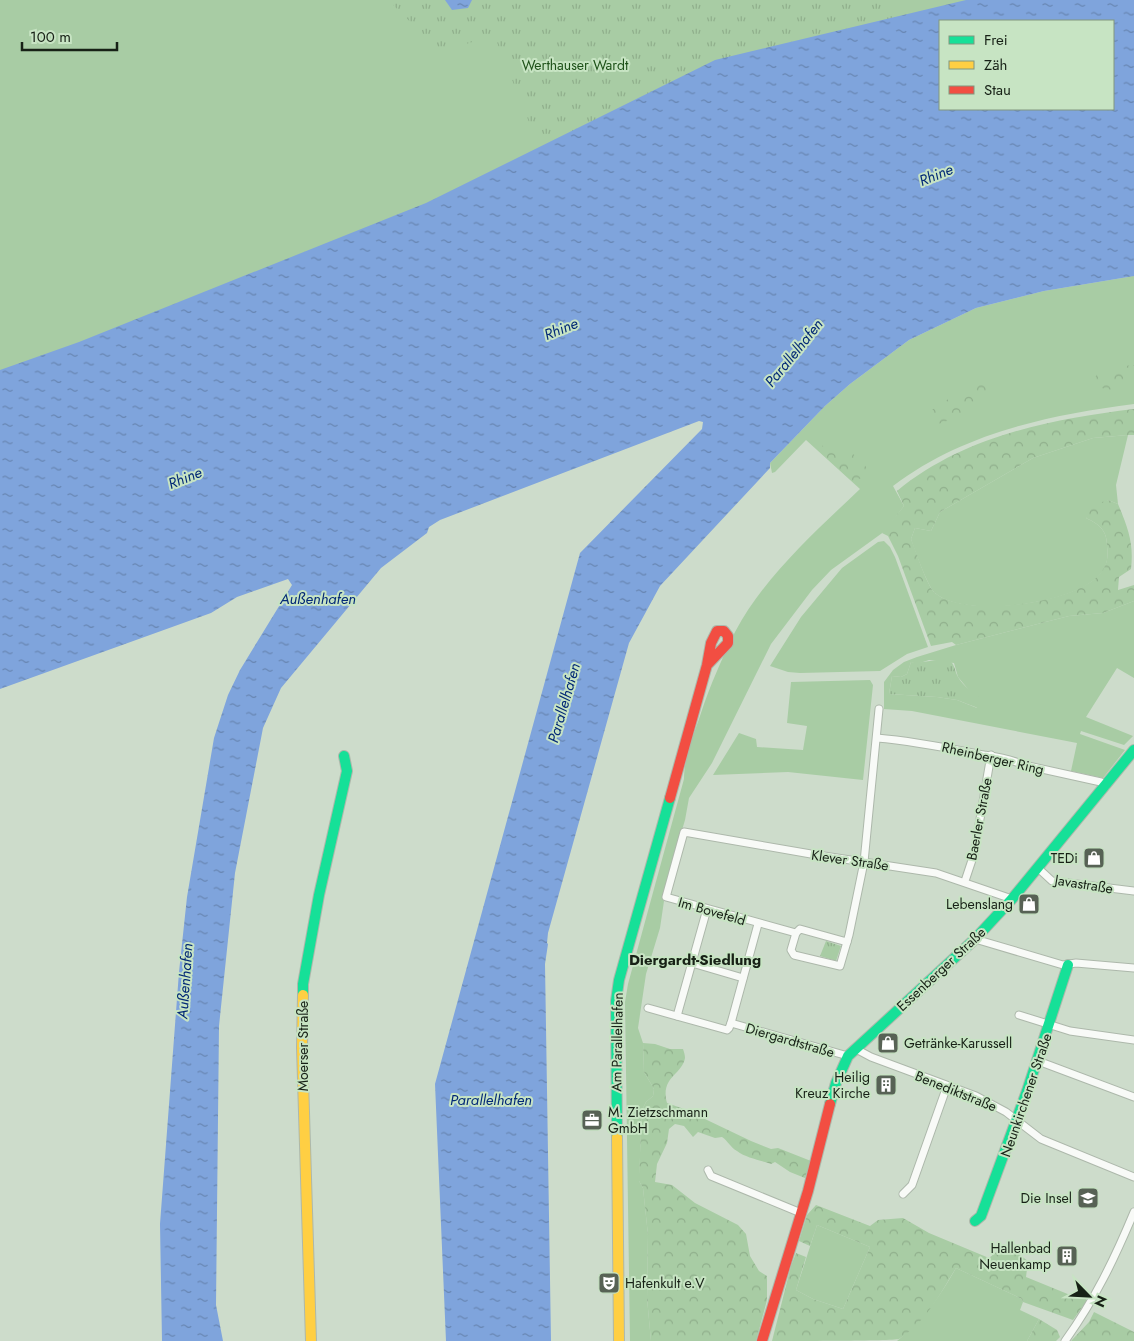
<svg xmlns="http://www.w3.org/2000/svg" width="1134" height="1341" viewBox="0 0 1134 1341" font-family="Jost,sans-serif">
<defs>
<pattern id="forest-crowns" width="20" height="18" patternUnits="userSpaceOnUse" patternTransform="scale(1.25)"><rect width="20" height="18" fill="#a8cca4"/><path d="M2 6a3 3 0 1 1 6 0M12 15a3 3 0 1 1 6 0" fill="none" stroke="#90af8c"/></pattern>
<pattern id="park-tufts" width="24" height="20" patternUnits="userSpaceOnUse" patternTransform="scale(1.25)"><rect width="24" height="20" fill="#a8cca4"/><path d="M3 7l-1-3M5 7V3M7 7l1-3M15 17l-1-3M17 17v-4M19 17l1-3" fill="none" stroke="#90af8c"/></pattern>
<pattern id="water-ripples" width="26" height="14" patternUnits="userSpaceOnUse" patternTransform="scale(1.25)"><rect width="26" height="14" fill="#7fa4dc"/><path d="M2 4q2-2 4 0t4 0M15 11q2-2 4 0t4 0" fill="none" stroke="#6785b1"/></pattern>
</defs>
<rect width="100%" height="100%" fill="#cddccb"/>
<g fill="#a8cca4" fill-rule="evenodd">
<polygon points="0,0 971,0 0,375"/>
<path d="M1134 276V404C1049 415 963 433 893 486L904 506 885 531 831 570 812 590 771 644 712 763 689 798 685 820 662 897 664 901 660 928 646 974 638 1028 643 1043 644 1072 654 1089 653 1096 646 1102 642 1110 639 1181 643 1188 648 1235 647 1298 651 1341H630L625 1002 628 984 684 779C684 757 694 734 701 713 710 686 722 658 735 632 764 577 815 532 860 489L806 440 775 472 772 473 770 463 825 406 850 384 909 340 976 308 1044 291Z"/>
<path d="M1128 435 1116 485 1118 504 1108 500 1086 518C1099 524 1107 530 1107 546 1108 555 1108 564 1102 572 1080 604 962 620 934 592 927 584 915 551 911 539L915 528 931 531 940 512 1033 458 1093 438Z"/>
<polygon points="884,541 890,547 895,557 928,647 907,654 880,671 800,673 788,672 770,666 801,617 842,568 878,542"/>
<path d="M1134 601V678L1117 668 1086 717 1133 736 1124 745 1081 731 1080 734 1125 750 1103 778 1071 771 1077 743 912 711 884 709V682L893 670 904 662 917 657 956 645 1069 616 1103 613ZM929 660 954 663 958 677 968 689 977 708 957 700 937 697 889 694 892 676 901 677 907 674 911 662 917 664Z"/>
<polygon points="870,680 873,685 863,780 788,772 713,775 739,733 756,739 757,747 803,750 807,726 787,723 791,682"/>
<polygon points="817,1225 870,1247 843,1309 813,1299 796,1290"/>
<path d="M956 1268 1022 1299 1023 1302 1020 1310 1039 1319 1027 1341H897C924 1319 939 1298 956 1268Z"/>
</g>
<g fill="url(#forest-crowns)">
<path d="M1134 365V381C1118 391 1108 393 1092 383L1097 374 1123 366Z"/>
<path d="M984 383 988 386C989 390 988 393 986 397 979 407 938 428 926 426L923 421C928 407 970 386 984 383Z"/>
<path d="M1134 409V435H1128L1093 438 1033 458 940 512 931 531 915 528 911 539C916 551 926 583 934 592 962 619 1081 604 1102 571 1108 563 1108 555 1107 546 1107 530 1099 524 1086 518L1093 505 1108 500 1118 504C1128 528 1134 543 1131 569L1119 577 1118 590 1134 585V601L1103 613 1069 616 956 645 952 642 931 646 898 556 888 536 882 533 904 506 897 491C964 436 1051 419 1134 409Z"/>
<path d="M828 444C841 445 862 457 867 469L862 478 852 481 819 451 822 446Z"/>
<path d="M643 1043 655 1044 670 1049H683C684 1052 685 1055 685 1058 682 1075 660 1077 667 1103L684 1109 751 1141 771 1149 778 1148 811 1161 805 1178 790 1172 775 1162 771 1164C760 1160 746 1158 737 1151 730 1147 728 1141 722 1137L715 1138 698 1132 693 1137 684 1126 675 1124 669 1129 667 1143 657 1164 655 1182 672 1185 695 1203 738 1225 746 1234 750 1256 759 1271 767 1276V1300L756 1341H651L647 1298 648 1235 643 1188 639 1181V1174L642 1110 646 1102 653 1096 654 1089 644 1072Z"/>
<path d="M816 1205 870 1226 878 1220 903 1218 929 1233 989 1258 1000 1249 1017 1253 1028 1261 1026 1277 1075 1297 1086 1296V1302L1073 1320 1023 1302 1022 1299 956 1268C940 1294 926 1322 899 1339 892 1341 788 1341 772 1341L791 1266 796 1253 806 1257 796 1290 813 1299 843 1309 870 1247 817 1225 810 1246 799 1241 807 1215Z"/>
<polygon points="1094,1312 1134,1332 1134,1341 1071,1341 1089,1322"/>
<polygon points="1039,1319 1057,1330 1060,1337 1056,1341 1027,1341"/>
</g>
<g fill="url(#park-tufts)">
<polygon points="393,0 890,0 900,36 541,152 494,35 441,52 393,5"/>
<path d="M948 659C955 664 954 669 958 677 963 686 974 693 982 700L978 708 957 700 937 697 889 694 892 676 901 677 907 674 911 662C917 664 940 659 948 659Z"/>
<polygon points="826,941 841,946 836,961 820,956"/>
</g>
<g fill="url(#water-ripples)" fill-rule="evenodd">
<polygon points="445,0 472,0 468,8 452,10"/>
<path d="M966 0H1134V276L1044 291 976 308 909 340 850 384 825 406 770 463V468L660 586 629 643 548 933 547 943 548 944 545 964 551 1341H446L435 1084 580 553 702 429 703 422 699 421 440 520 429 527 427 533 381 568 281 688 263 728 235 873 219 1026 216 1305 223 1341H162L160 1224 179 972 187 897 214 738 228 695 240 670 292 585 288 579 237 597 211 613 0 689V370L79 342 426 203 715 60ZM940 21H1113V109H940Z"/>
</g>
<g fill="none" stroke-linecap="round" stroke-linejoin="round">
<g stroke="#adb8ab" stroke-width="9">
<g id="street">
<path d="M877 738C913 741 948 748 984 755 998 757 1011 759 1024 765L1101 782 1106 786"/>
<polyline points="1038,868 1052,881 1134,891"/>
<polyline points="965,881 974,854 991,755"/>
<polyline points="796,933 791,950 794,955 840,966 849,935 864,862 879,709"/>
<polyline points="975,939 1063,965 1076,963 1134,968"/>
<polyline points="847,942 800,929 796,933 666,897 684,832 811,854 936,873 1012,899"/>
<polyline points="692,963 743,978"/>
<polyline points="648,1008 727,1030 729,1028 731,1023 848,1056"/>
<polyline points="1019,1015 1070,1031 1134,1040"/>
<polyline points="677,1016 707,909"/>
<polyline points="731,1023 758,924"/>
<polyline points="856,1049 871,1057 976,1096 1006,1112 1041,1139 1134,1177"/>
<polyline points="1038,1061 1134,1097"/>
<polyline points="708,1170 711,1176 801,1213"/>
<polyline points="903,1194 912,1185 947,1086"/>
<path d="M1065 1341C1095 1299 1114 1260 1134 1212"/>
</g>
</g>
<g stroke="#adb8ab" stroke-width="12">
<g id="fast">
<polyline points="303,995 303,984 319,895 347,771 344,756"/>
<polyline points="830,1104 836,1083 848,1056 975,939 1012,899 1134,750"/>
<polyline points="617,1137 616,1001 619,980 670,798"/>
<polyline points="975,1221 981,1216 1027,1091 1068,965"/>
</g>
</g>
<g stroke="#adb8ab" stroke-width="12">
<g id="slow">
<polyline points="303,995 302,1047 311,1341"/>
<polyline points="617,1137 619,1341"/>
</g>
</g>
<g stroke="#adb8ab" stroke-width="12">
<g id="jam">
<polyline points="670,798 707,665 711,643 717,631 724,631 728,636 728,643 708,664"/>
<polyline points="762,1341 808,1191 830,1104"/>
</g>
</g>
<use href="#street" stroke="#f8faf7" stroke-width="7"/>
<use href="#fast" stroke="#16e098" stroke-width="10"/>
<use href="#slow" stroke="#ffcf43" stroke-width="10"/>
<use href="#jam" stroke="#f24e42" stroke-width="10"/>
</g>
<defs>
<g id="shop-square" transform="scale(1.125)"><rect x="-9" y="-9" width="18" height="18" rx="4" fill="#576255" stroke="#c7e4c3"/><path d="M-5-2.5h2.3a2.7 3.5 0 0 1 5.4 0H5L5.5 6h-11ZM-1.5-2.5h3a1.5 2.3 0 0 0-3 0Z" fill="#fff"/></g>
<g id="building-square" transform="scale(1.125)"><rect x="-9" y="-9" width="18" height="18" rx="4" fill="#576255" stroke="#c7e4c3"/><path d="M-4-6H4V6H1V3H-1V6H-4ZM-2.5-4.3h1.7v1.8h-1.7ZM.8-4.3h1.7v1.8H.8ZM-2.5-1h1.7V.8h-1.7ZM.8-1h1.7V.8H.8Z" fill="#fff"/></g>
<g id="office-square" transform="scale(1.125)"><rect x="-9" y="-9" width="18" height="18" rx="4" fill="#576255" stroke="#c7e4c3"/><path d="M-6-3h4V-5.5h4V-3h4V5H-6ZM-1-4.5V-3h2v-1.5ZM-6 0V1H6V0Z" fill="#fff"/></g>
<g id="school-square" transform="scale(1.125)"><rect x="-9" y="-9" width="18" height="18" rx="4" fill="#576255" stroke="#c7e4c3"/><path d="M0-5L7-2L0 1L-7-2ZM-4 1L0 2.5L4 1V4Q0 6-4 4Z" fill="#fff"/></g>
<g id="theatre-square" transform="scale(1.125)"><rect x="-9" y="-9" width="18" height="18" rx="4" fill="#576255" stroke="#c7e4c3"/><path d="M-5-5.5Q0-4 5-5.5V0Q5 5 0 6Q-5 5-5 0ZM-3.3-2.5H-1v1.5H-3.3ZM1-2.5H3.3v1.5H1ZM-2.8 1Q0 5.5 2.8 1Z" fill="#fff"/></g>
</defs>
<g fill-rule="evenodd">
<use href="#shop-square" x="1094" y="858"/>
<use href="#shop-square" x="1029" y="904"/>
<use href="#shop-square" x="888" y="1043"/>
<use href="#building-square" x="886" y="1085"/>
<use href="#office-square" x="592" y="1120"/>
<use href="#school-square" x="1088" y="1198"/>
<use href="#building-square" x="1067" y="1256"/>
<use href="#theatre-square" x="609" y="1283"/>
</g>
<g text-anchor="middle" stroke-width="4" stroke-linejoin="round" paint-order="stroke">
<g font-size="14" fill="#1d5118" stroke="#c7e4c3">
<text x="575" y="70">Werthauser Wardt</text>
</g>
<g font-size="14" fill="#172116" stroke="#c7e4c3">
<text transform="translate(993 758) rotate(13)" y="5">Rheinberger Ring</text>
<text transform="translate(979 819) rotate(-79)" y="5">Baerler Straße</text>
<text transform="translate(850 860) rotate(8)" y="5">Klever Straße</text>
<text transform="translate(1084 884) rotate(9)" y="5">Javastraße</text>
<text transform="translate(712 911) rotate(16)" y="5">Im Bovefeld</text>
<text transform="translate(941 969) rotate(-43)" y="5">Essenberger Straße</text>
<text transform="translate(790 1040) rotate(16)" y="5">Diergardtstraße</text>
<text transform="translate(617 1042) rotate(-89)" y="5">Am Parallelhafen</text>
<text transform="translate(303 1046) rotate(-90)" y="5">Moerser Straße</text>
<text transform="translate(956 1091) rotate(22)" y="5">Benediktstraße</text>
<text transform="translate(1026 1095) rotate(-71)" y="5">Neunkirchener Straße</text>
</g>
<g font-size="14" fill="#172116" stroke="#c7e4c3" text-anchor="end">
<text x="1078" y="863">TEDi</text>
<text x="1013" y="909">Lebenslang</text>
<text x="904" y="1048" text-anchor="start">Getränke-Karussell</text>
<text x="870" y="1082">Heilig<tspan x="870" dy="16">Kreuz Kirche</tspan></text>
<text x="608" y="1117" text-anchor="start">M. Zietzschmann<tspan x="608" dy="16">GmbH</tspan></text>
<text x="1072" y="1203">Die Insel</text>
<text x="1051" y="1253">Hallenbad<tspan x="1051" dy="16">Neuenkamp</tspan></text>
<text x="625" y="1288" text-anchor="start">Hafenkult e.V</text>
</g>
<g font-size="15" font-style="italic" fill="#032976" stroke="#c7e4c3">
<text transform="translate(936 175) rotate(-22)" y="5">Rhine</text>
<text transform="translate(561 329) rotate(-22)" y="5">Rhine</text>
<text transform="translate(794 353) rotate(-51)" y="5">Parallelhafen</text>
<text transform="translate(185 478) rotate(-22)" y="5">Rhine</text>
<text x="318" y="604">Außenhafen</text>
<text transform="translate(564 703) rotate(-74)" y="5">Parallelhafen</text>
<text transform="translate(185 981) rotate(-86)" y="5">Außenhafen</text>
<text x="491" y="1105">Parallelhafen</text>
</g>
<g font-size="15" font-weight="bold" fill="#172116" stroke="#c7e4c3">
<text x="695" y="965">Diergardt-Siedlung</text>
</g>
</g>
<rect x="939" y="20" width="175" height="90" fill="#c7e4c3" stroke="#81967e"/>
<rect x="949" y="36" width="25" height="8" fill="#16e098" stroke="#81967e"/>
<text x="984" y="45" font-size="15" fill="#172116">Frei</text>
<rect x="949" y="61" width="25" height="8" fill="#ffcf43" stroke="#81967e"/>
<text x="984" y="70" font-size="15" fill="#172116">Zäh</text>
<rect x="949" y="86" width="25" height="8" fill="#f24e42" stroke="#81967e"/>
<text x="984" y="95" font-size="15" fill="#172116">Stau</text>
<g transform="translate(1089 1296) rotate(114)" stroke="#c7e4c3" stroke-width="4" paint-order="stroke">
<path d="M0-4L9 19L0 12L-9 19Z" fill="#172116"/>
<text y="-8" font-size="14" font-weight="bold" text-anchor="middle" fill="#172116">N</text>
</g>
<path d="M22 42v8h95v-8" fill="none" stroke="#172116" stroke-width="2.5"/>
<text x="30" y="42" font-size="15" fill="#172116" stroke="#c7e4c3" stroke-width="4" paint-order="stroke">100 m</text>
</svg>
